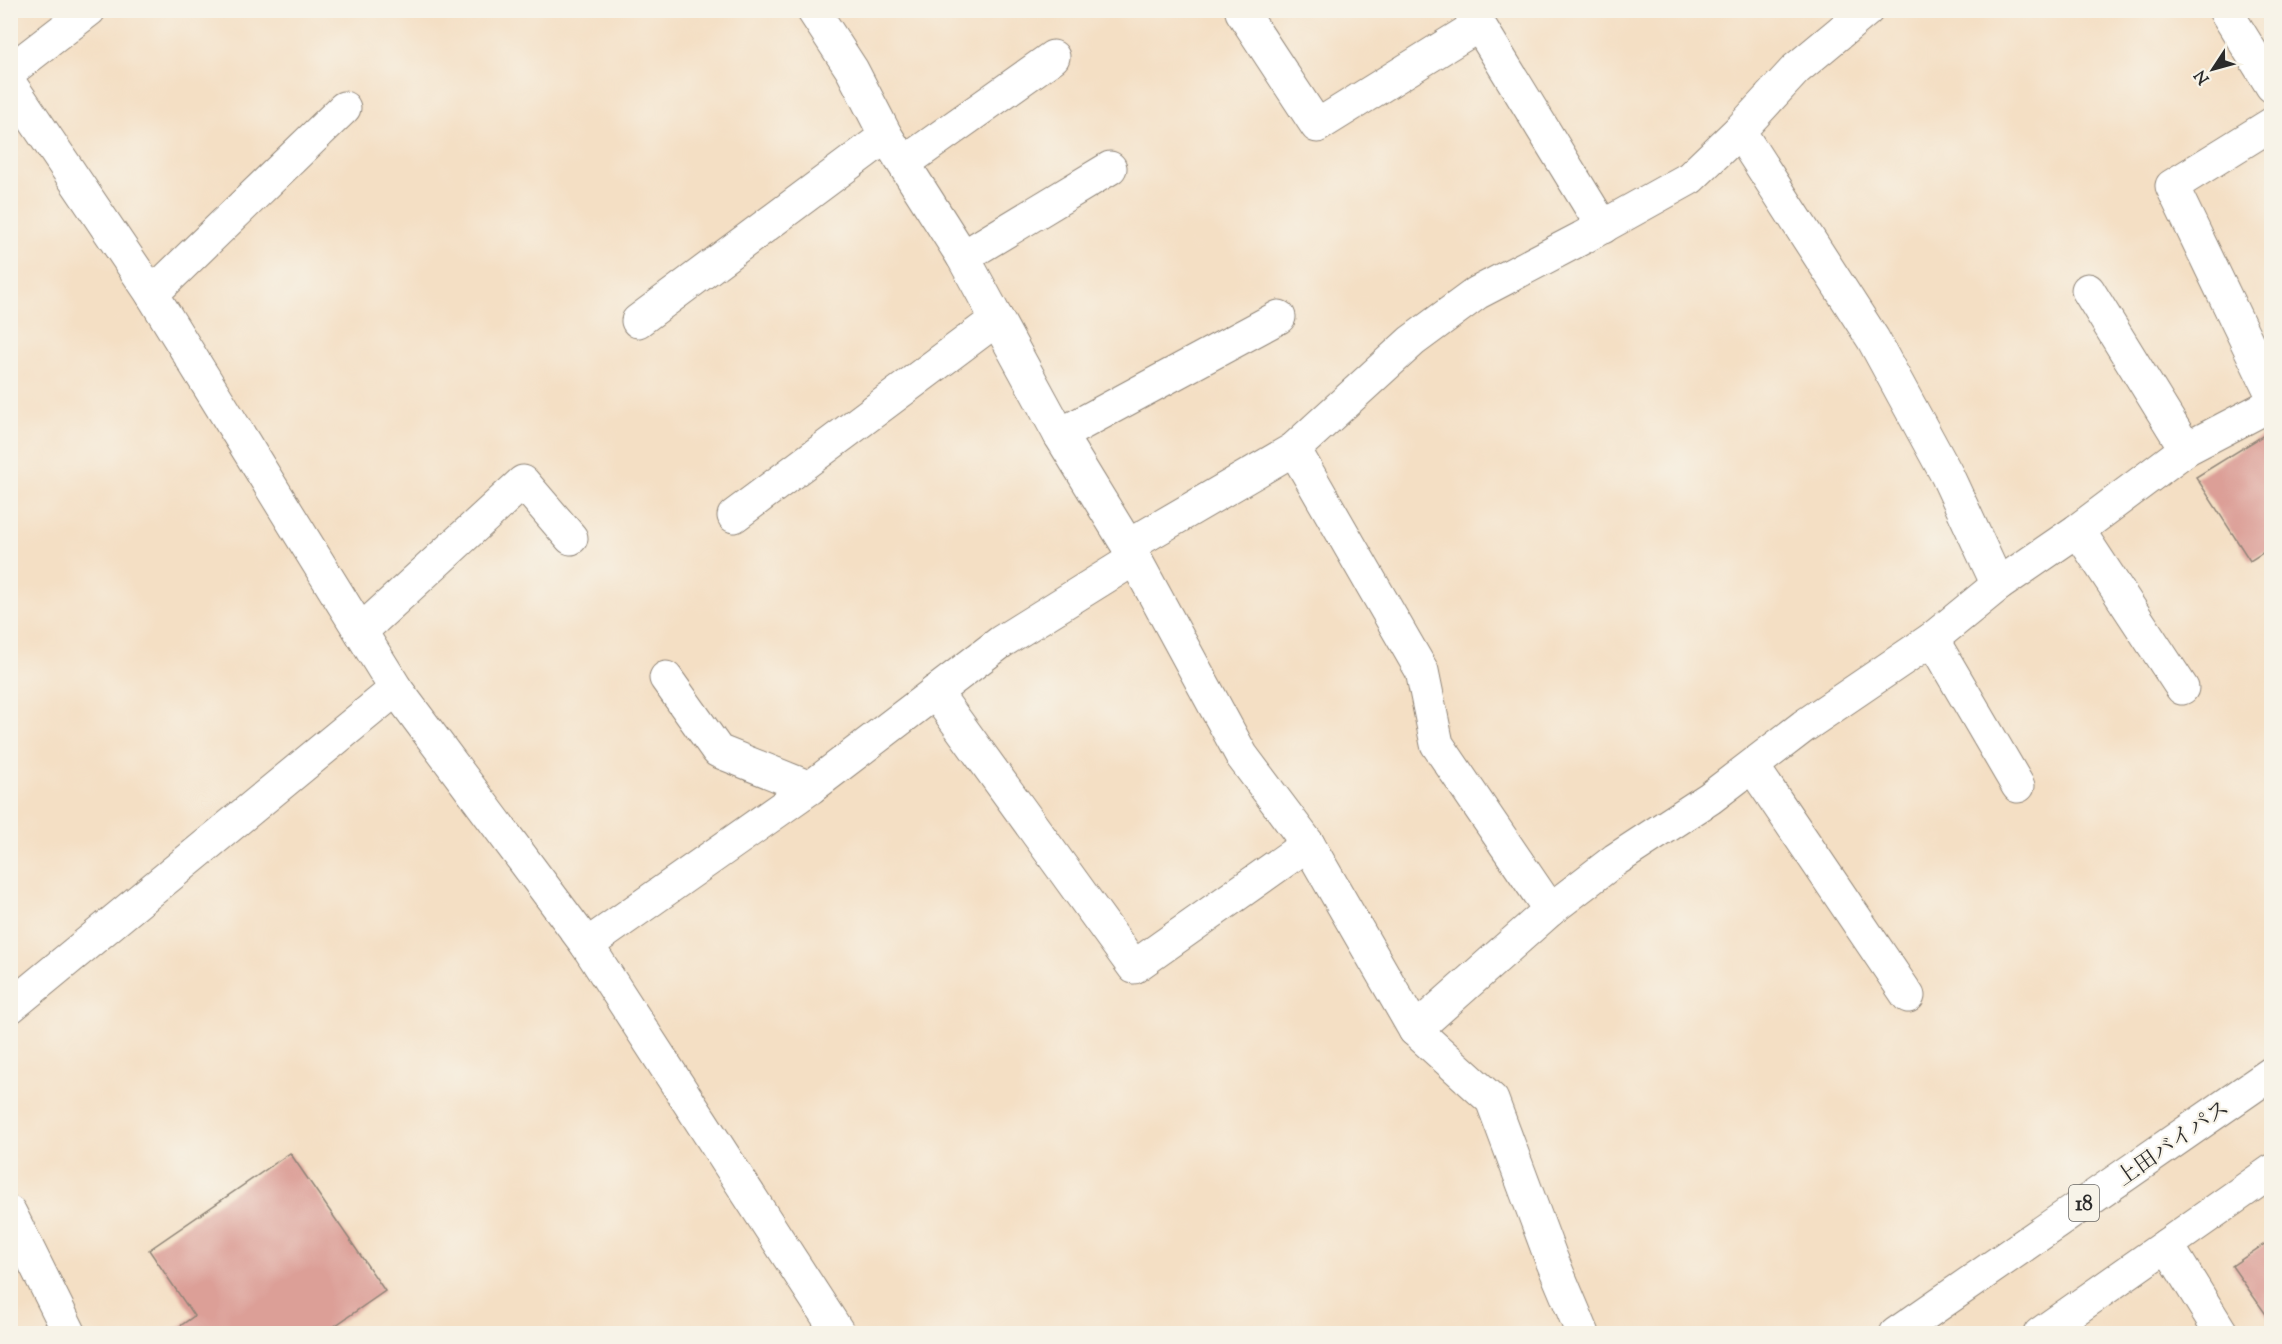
<svg xmlns="http://www.w3.org/2000/svg" width="2282" height="1344" viewBox="0 0 2282 1344" font-family="'Sorts Mill Goudy','Noto Serif JP',serif">
<rect width="100%" height="100%" fill="#f7f3e8"/>
<filter id="ink" filterUnits="userSpaceOnUse"><feTurbulence type="fractalNoise" baseFrequency=".0167" numOctaves="2"/><feDisplacementMap in="SourceGraphic" scale="12" xChannelSelector="R" yChannelSelector="G"/><feConvolveMatrix kernelMatrix="1 2 1 2 8 2 1 2 1" color-interpolation-filters="sRGB"/></filter>
<filter id="wash" filterUnits="userSpaceOnUse"><feTurbulence type="fractalNoise" baseFrequency=".008" numOctaves="4" result="noise"/><feDisplacementMap in="SourceGraphic" scale="24" xChannelSelector="R" yChannelSelector="G"/><feGaussianBlur stdDeviation="1.35" result="paint"/><feColorMatrix in="noise" values="0 0 0 0 0 0 0 0 0 0 0 0 0 0 0 0 0 1.4 0 .05"/><feComposite in="paint" operator="in"/></filter>
<g filter="url(#wash)">
<rect width="100%" height="100%" fill="#f4dfc4"/>
<g id="blocks">
<g fill="#dc9f97">
<polygon points="2272,430 2272,547 2250,561 2196,477"/>
<polygon points="290,1153 385,1291 323,1334 169,1334 194,1316 149,1250"/>
<polygon points="2272,1239 2272,1323 2232,1266"/>
</g>
</g>
</g>
<g filter="url(#ink)">
<use href="#blocks" fill-opacity="0" stroke="#908578" stroke-width="1.5"/>
<g fill="none" stroke-linecap="round" stroke-linejoin="round">
<g stroke="#908578" stroke-width="35">
<g id="minor">
<polyline points="813,10 852,70 886,136 963,257 1060,435 1128,546 1242,756 1308,844 1415,1030 1492,1100 1551,1258 1583,1334"/>
<polyline points="1470,10 1603,227"/>
<polyline points="1867,10 1796,69 1739,131 1873,339 1947,475 1998,585"/>
<polyline points="1242,12 1317,126 1479,25"/>
<polyline points="10,71 89,10"/>
<polyline points="10,84 152,294 396,689 587,945 839,1334"/>
<polyline points="2272,124 2172,186 2272,394"/>
<polyline points="904,163 1053,57"/>
<polyline points="963,257 1110,168"/>
<polyline points="2088,290 2186,449"/>
<polyline points="152,294 344,108"/>
<polyline points="638,321 886,136"/>
<polyline points="1060,435 1279,317"/>
<polyline points="1294,449 1422,671 1437,744 1550,910"/>
<polyline points="734,516 997,319"/>
<polyline points="2078,530 2182,688"/>
<polyline points="1128,546 1294,449 1412,341 1477,293 1582,238 1690,178 1739,131"/>
<polyline points="361,631 523,482 571,538"/>
<polyline points="1932,639 2018,786"/>
<polyline points="666,678 718,751 810,788"/>
<polyline points="935,692 1134,967 1308,844"/>
<polyline points="1753,767 1908,996"/>
<polyline points="587,945 810,788 1001,642 1134,559"/>
<polyline points="10,1007 396,689"/>
<polyline points="1415,1030 1550,910 1615,860 1710,798 1804,726 1932,639 1998,585 2078,530 2186,449 2272,404"/>
<polyline points="10,1213 70,1334"/>
<polyline points="2167,1245 2222,1334"/>
</g>
</g>
<g stroke="#908578" stroke-width="35">
<polyline id="major" points="2225,10 2272,86"/>
</g>
<g stroke="#908578" stroke-width="35">
<g id="highway">
<polyline points="1896,1334 2272,1073"/>
<polyline points="2040,1334 2272,1171"/>
</g>
</g>
<use href="#minor" stroke="#fff" stroke-width="33"/>
<use href="#major" stroke="#fff" stroke-width="33"/>
<use href="#highway" stroke="#fff" stroke-width="33"/>
</g>
</g>
<g text-anchor="middle" stroke-width="4.5" stroke-linejoin="round" paint-order="stroke">
<rect fill="#f7f3e8" stroke="#686764" stroke-width="1.5" x="2069" y="1185" width="30" height="36" rx="4.5"/>
<g font-size="21" font-weight="bold" fill="#2b2b2b">
<text x="2084" y="1210">18</text>
</g>
<g font-size="22" fill="#2b2b2b" stroke="#f7f3e8">
<text transform="translate(2172 1142) rotate(-35)" y="8">上田バイパス</text>
</g>
</g>
<rect width="2282" height="1344" fill="none" stroke="#f7f3e8" stroke-width="36"/>
<g transform="translate(2213 69) rotate(234)" stroke="#f7f3e8" stroke-width="4.5" paint-order="stroke">
<path d="M0-4.5L10 22L0 15L-10 22Z" fill="#2b2b2b"/>
<text y="-9" font-size="16" font-weight="bold" text-anchor="middle" fill="#2b2b2b">N</text>
</g>
</svg>
